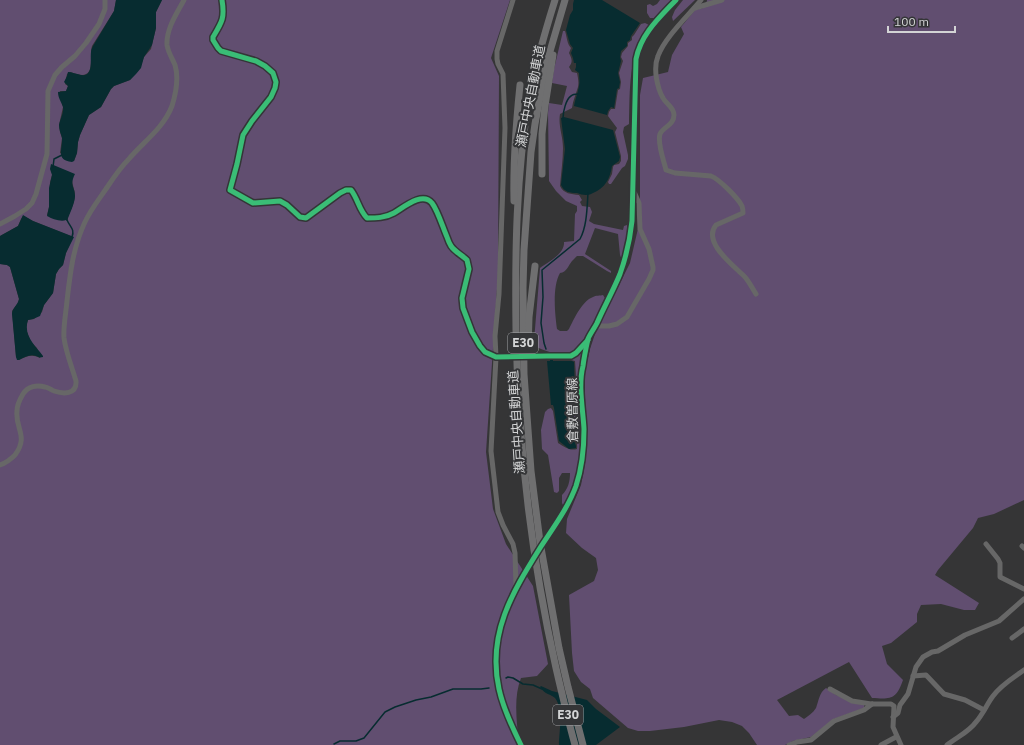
<svg xmlns="http://www.w3.org/2000/svg" width="1024" height="745" viewBox="0 0 1024 745" font-family="'IBM Plex Sans','Noto Sans JP',sans-serif">
<rect width="100%" height="100%" fill="#353536"/>
<g fill="#614e70" fill-rule="evenodd">
<path d="M0 0H116L114 11 92 46C89 55 95 74 83 75 79 75 74 73 70 72L67 74 65 84 68 86 66 91H60L63 107 59 125 60 132 62 138 60 153 74 161 77 153 78 142 80 135 89 115 101 107 111 89 114 86 130 80 140 68 144 57 151 49 156 28V12L162 0H510L491 58 499 76 498 274 486 452 493 509 506 544 533 586 548 664 537 676 521 678C513 698 517 723 519 745H0V264L7 265 10 267 19 299 18 303 12 311 16 357 19 360C27 356 32 354 40 358L37 348 31 342 27 332 26 326 28 320 34 319 42 312 44 305 53 293 56 274 59 269 63 265 66 253 73 237 33 221 23 216 21 219 18 226 0 236ZM52 175 72 179C72 185 75 190 75 195 75 202 70 211 68 217V220L47 215 49 207 50 182Z"/>
<polygon points="660,0 672,0 654,18 650,18 647,13 647,5 650,4 653,6 657,4"/>
<polygon points="683,0 695,0 673,21 672,17 675,10"/>
<path d="M707 0H1024V500L994 514 978 518 973 528 938 570 935 575 979 603 975 610H964L941 604 921 605 917 614V622L891 643 882 646 887 664 903 680C896 700 891 699 872 698L849 662 777 700 789 716 798 715 804 719C808 716 813 713 816 708 819 700 819 693 826 688L836 695 864 705V708L834 719 811 737 793 741 785 745H757L749 733 742 726 732 722 719 720 684 727 650 731H638L628 728 593 698 590 689 581 682 574 671 572 653 569 595 594 581 598 570 596 558 582 548 566 533 567 519 581 485 585 464 587 443 585 398V371L590 349 596 331 630 263 640 220V95L643 78 668 72 672 55 684 34 681 27 695 10 703 8 707 1Z"/>
<path d="M645 23 649 25C628 54 630 90 629 124L624 127 623 132 628 155V159L625 166 622 168 611 184H609L608 182 612 174 613 167 614 165 619 164 621 161V156L615 132 617 128 608 116 609 112 611 109H615L618 90 620 89 621 82 619 73 623 61 621 57 622 53 628 46V43L632 40V37L634 35 641 24Z"/>
<path d="M563 31H565C567 37 567 44 571 48L569 53C572 59 573 62 569 67L572 72 577 73C578 78 579 82 578 87 576 94 573 100 572 108L560 114C558 126 563 136 563 148 563 160 561 173 560 186 564 194 571 194 579 195L582 200 580 202 582 206 590 207 592 212 589 221 594 224 623 230 624 226 627 225V235L622 260 620 255 618 234 595 228 585 254 611 271V273L607 271 583 256H577C576 257 573 260 572 261 568 266 567 272 560 273 552 287 555 314 557 329L560 331H567L569 329C574 319 582 301 593 297 596 295 600 296 603 295L605 298 606 300C600 312 583 350 572 353 561 357 544 351 535 346L534 341 540 268C548 262 565 254 564 242L574 241 575 214 577 211V206L566 201 556 191 549 181 548 113 549 103 562 105 567 86 552 83 554 69Z"/>
<path d="M583 349 584 350 579 372 580 460C577 473 573 496 563 505L562 503V495C568 489 570 482 570 473H562L559 478V491L557 493 554 492 548 455 542 449 541 430 545 412 548 409 551 408 553 411 558 443C565 447 569 451 577 449 578 443 574 434 574 428 573 419 576 411 576 402 577 389 576 375 575 361L571 360V358L577 355 581 350Z"/>
</g>
<g fill="#072c30">
<path d="M116 0H162L156 12V28L152 45 144 57 141 68 136 74 130 80 114 86 111 89 101 107 89 115 80 135 78 142 77 153 74 161 72 162C55 160 63 149 62 138 61 134 59 130 59 125 60 119 64 113 63 107 61 101 58 98 58 92L66 91 68 86 64 82 67 76 68 72C72 72 76 74 81 75 94 77 90 60 91 52 91 50 92 48 93 46L114 11Z"/>
<path d="M574 0H602L640 23 631 36 630 40 627 42V46L621 51 620 57 621 61 618 73 620 82 619 88 617 89 614 108 611 107 608 111 607 115 574 106C575 99 578 93 579 86 580 82 579 77 579 73L575 70 576 67V63H574L573 58 571 53 573 48 570 44 566 30 570 15 573 10V4Z"/>
<path d="M564 117 613 130 620 157 619 161 612 166C610 179 605 188 593 193 591 194 589 195 586 195 583 195 580 194 577 193 570 193 564 192 561 185L565 149 561 118Z"/>
<path d="M51 164 75 174C69 186 75 186 75 196 75 203 69 215 67 221L66 220C61 222 52 219 47 216L49 207V188L52 175 50 169Z"/>
<path d="M23 215 33 221 74 237 66 253 63 265 59 269 56 274 53 293 44 305 40 316 33 319 28 320C23 336 35 345 43 356V357C37 358 42 358 36 356 30 354 25 357 19 360H17L16 357 12 314C12 308 18 305 19 299L10 267 7 265 0 264V236L18 226Z"/>
<polygon points="550,360 553,360 553,361 572,361 574,362 575,395 572,427 574,440 576,446 576,448 569,449 559,441 554,408 553,405 551,405 547,361 550,361"/>
<path d="M541 686 552 691 587 700 596 709 620 727 596 745H559C559 732 564 709 555 698 551 694 545 695 540 687Z"/>
</g>
<g fill="none" stroke-linecap="round" stroke-linejoin="round">
<g stroke="#072c30" stroke-width="1.5">
<path d="M563 118C563 112 566 99 571 96 573 94 576 94 578 94"/>
<polyline points="53,167 54,159 62,155"/>
<path d="M67 220C70 227 75 229 72 237"/>
<path d="M546 349 544 343 541 323 543 297 542 270 580 239C587 226 587 208 588 193"/>
<polyline points="506,678 508,677 513,678 523,684 533,685 542,689"/>
<polyline points="334,744 340,741 356,741 364,738 385,712 395,707 416,700 431,697 453,689 481,689 489,688"/>
</g>
<g stroke="#676767" stroke-width="5">
<path d="M222 0C225 18 222 22 213 37V40L218 48 221 51 256 61 265 66 273 73 276 82 275 88 271 97 252 121 243 135 237 164 230 190 253 203 280 201 287 205 300 217 306 218 340 193 346 190H351C358 199 359 210 367 218 376 218 385 218 393 213 403 208 414 196 427 200 429 200 430 202 432 203 438 209 446 233 449 242 453 252 467 255 469 265 471 275 464 287 462 298 461 308 473 338 480 346 484 352 493 357 501 357"/>
<polyline points="513,0 497,51 497,59 498,64 503,74 505,128 499,294 495,336 496,357 491,451 498,512 503,525 513,544 515,553 516,588"/>
<path d="M701 0C688 16 665 37 658 56 654 66 656 79 659 89 660 92 661 95 663 98 666 104 674 107 674 115 674 125 663 127 660 134 657 143 664 161 666 170L675 173 711 176C719 179 738 198 742 206 743 209 743 210 743 213L716 225C702 242 733 265 744 276 749 281 752 288 756 294"/>
<polyline points="695,8 722,0"/>
<polyline points="0,224 15,216 26,209 32,203 36,194 47,154 48,91 55,75 62,67 75,56 86,43 99,24 105,9 105,0"/>
<polyline points="595,326 609,326 617,324 627,317 649,279 653,270 653,267 649,249 640,229 639,203 635,194 633,191"/>
<polyline points="547,356 569,356 573,355 589,339"/>
<path d="M0 465C6 463 11 459 15 455 29 436 15 429 17 411 17 405 20 399 23 394 28 386 37 385 45 387 48 387 51 390 54 391 63 394 77 395 76 381 72 367 66 353 64 338 63 328 66 312 67 301 70 274 73 247 85 222 91 209 100 198 108 186 114 177 120 168 128 160 143 142 163 129 172 106 176 93 179 78 175 65 172 58 168 52 167 45 166 29 177 13 184 0"/>
<path d="M560 518C577 488 585 465 584 429 583 409 579 388 582 368 584 358 586 347 589 338 596 321 606 305 613 289 623 267 629 245 632 221L636 59C641 34 659 18 676 0"/>
<polyline points="986,544 998,559 1000,563 1000,577 1024,589"/>
<polyline points="1022,546 1024,548"/>
<path d="M517 586C497 624 489 664 504 705 508 719 515 732 521 745"/>
<polyline points="1012,638 1024,629"/>
<polyline points="913,676 926,675 944,694 965,700 984,710"/>
<polyline points="830,689 852,701 871,704 891,704 894,706 893,727 901,745"/>
<polyline points="893,717 898,713 900,705 908,694 916,667 923,657 932,652 938,651 965,635 999,621 1024,599"/>
<polyline points="789,745 797,742 811,740 834,721 864,710 872,704"/>
<polyline points="881,745 896,737"/>
<path d="M947 745C957 737 969 732 976 722 983 714 987 704 993 696 1001 685 1013 678 1024 670"/>
</g>
<g stroke="#6f6f70" stroke-width="7">
<path d="M555 0C545 32 535 65 529 99 516 175 515 253 516 330 518 443 531 557 556 668 562 694 568 720 575 745"/>
<polyline points="565,0 546,65 535,124 531,152 524,250 523,288 524,374 531,471 540,542 559,648 568,687 583,745"/>
<polyline points="542,174 542,134 545,106 553,55"/>
<path d="M514 201C513 163 516 124 520 85"/>
<polyline points="528,351 529,317 535,266"/>
</g>
<g stroke="#676767" stroke-width="5">
<polyline points="501,357 547,356"/>
<polyline points="521,578 560,518"/>
</g>
<g stroke="#343537" stroke-width="8">
<g id="cycleway">
<path d="M222 0C225 18 222 22 213 37V40L218 48 221 51 256 61 265 66 273 73 276 82 275 88 271 97 252 121 243 135 237 164 230 190 253 203 280 201 287 205 300 217 306 218 340 193 346 190H351C358 199 359 210 367 218 376 218 385 218 394 213 403 208 422 191 432 203 438 211 443 228 447 237 448 240 449 243 451 246 455 252 462 255 467 260L469 269 462 298 463 308 472 332 480 346 485 352 496 357 547 356H571L576 353 588 340"/>
<path d="M521 745C512 727 503 708 499 689 487 634 512 593 540 548 553 528 568 508 576 486 582 468 584 448 584 429 583 409 578 386 583 366 584 357 586 348 588 339 590 334 594 329 597 323 604 307 613 291 620 274 626 257 630 240 632 221L636 59C641 34 659 18 676 0"/>
</g>
</g>
<use href="#cycleway" stroke="#3abd76" stroke-width="5"/>
</g>
<g text-anchor="middle" stroke-width="4" stroke-linejoin="round" paint-order="stroke">
<g fill="#343537" stroke="#a3a4a6" stroke-width="1">
<rect x="508" y="333" width="30" height="20" rx="3"/>
<rect x="553" y="705" width="30" height="20" rx="3"/>
</g>
<g font-size="12" font-weight="bold" fill="#d3d4d5">
<text x="523" y="347">E30</text>
<text x="568" y="719">E30</text>
</g>
<g font-size="13" fill="#d3d4d5" stroke="#343537">
<text transform="translate(530 96) rotate(-79)" y="5">瀬戸中央自動車道</text>
<text transform="translate(572 410) rotate(-91)" y="5">倉敷曽原線</text>
<text transform="translate(516 422) rotate(-94)" y="5">瀬戸中央自動車道</text>
</g>
</g>
<path d="M888 26v6h67v-6" fill="none" stroke="#d3d4d5" stroke-width="2"/>
<text x="894" y="26" font-size="12" fill="#d3d4d5" stroke="#343537" stroke-width="3" paint-order="stroke">100 m</text>
</svg>
